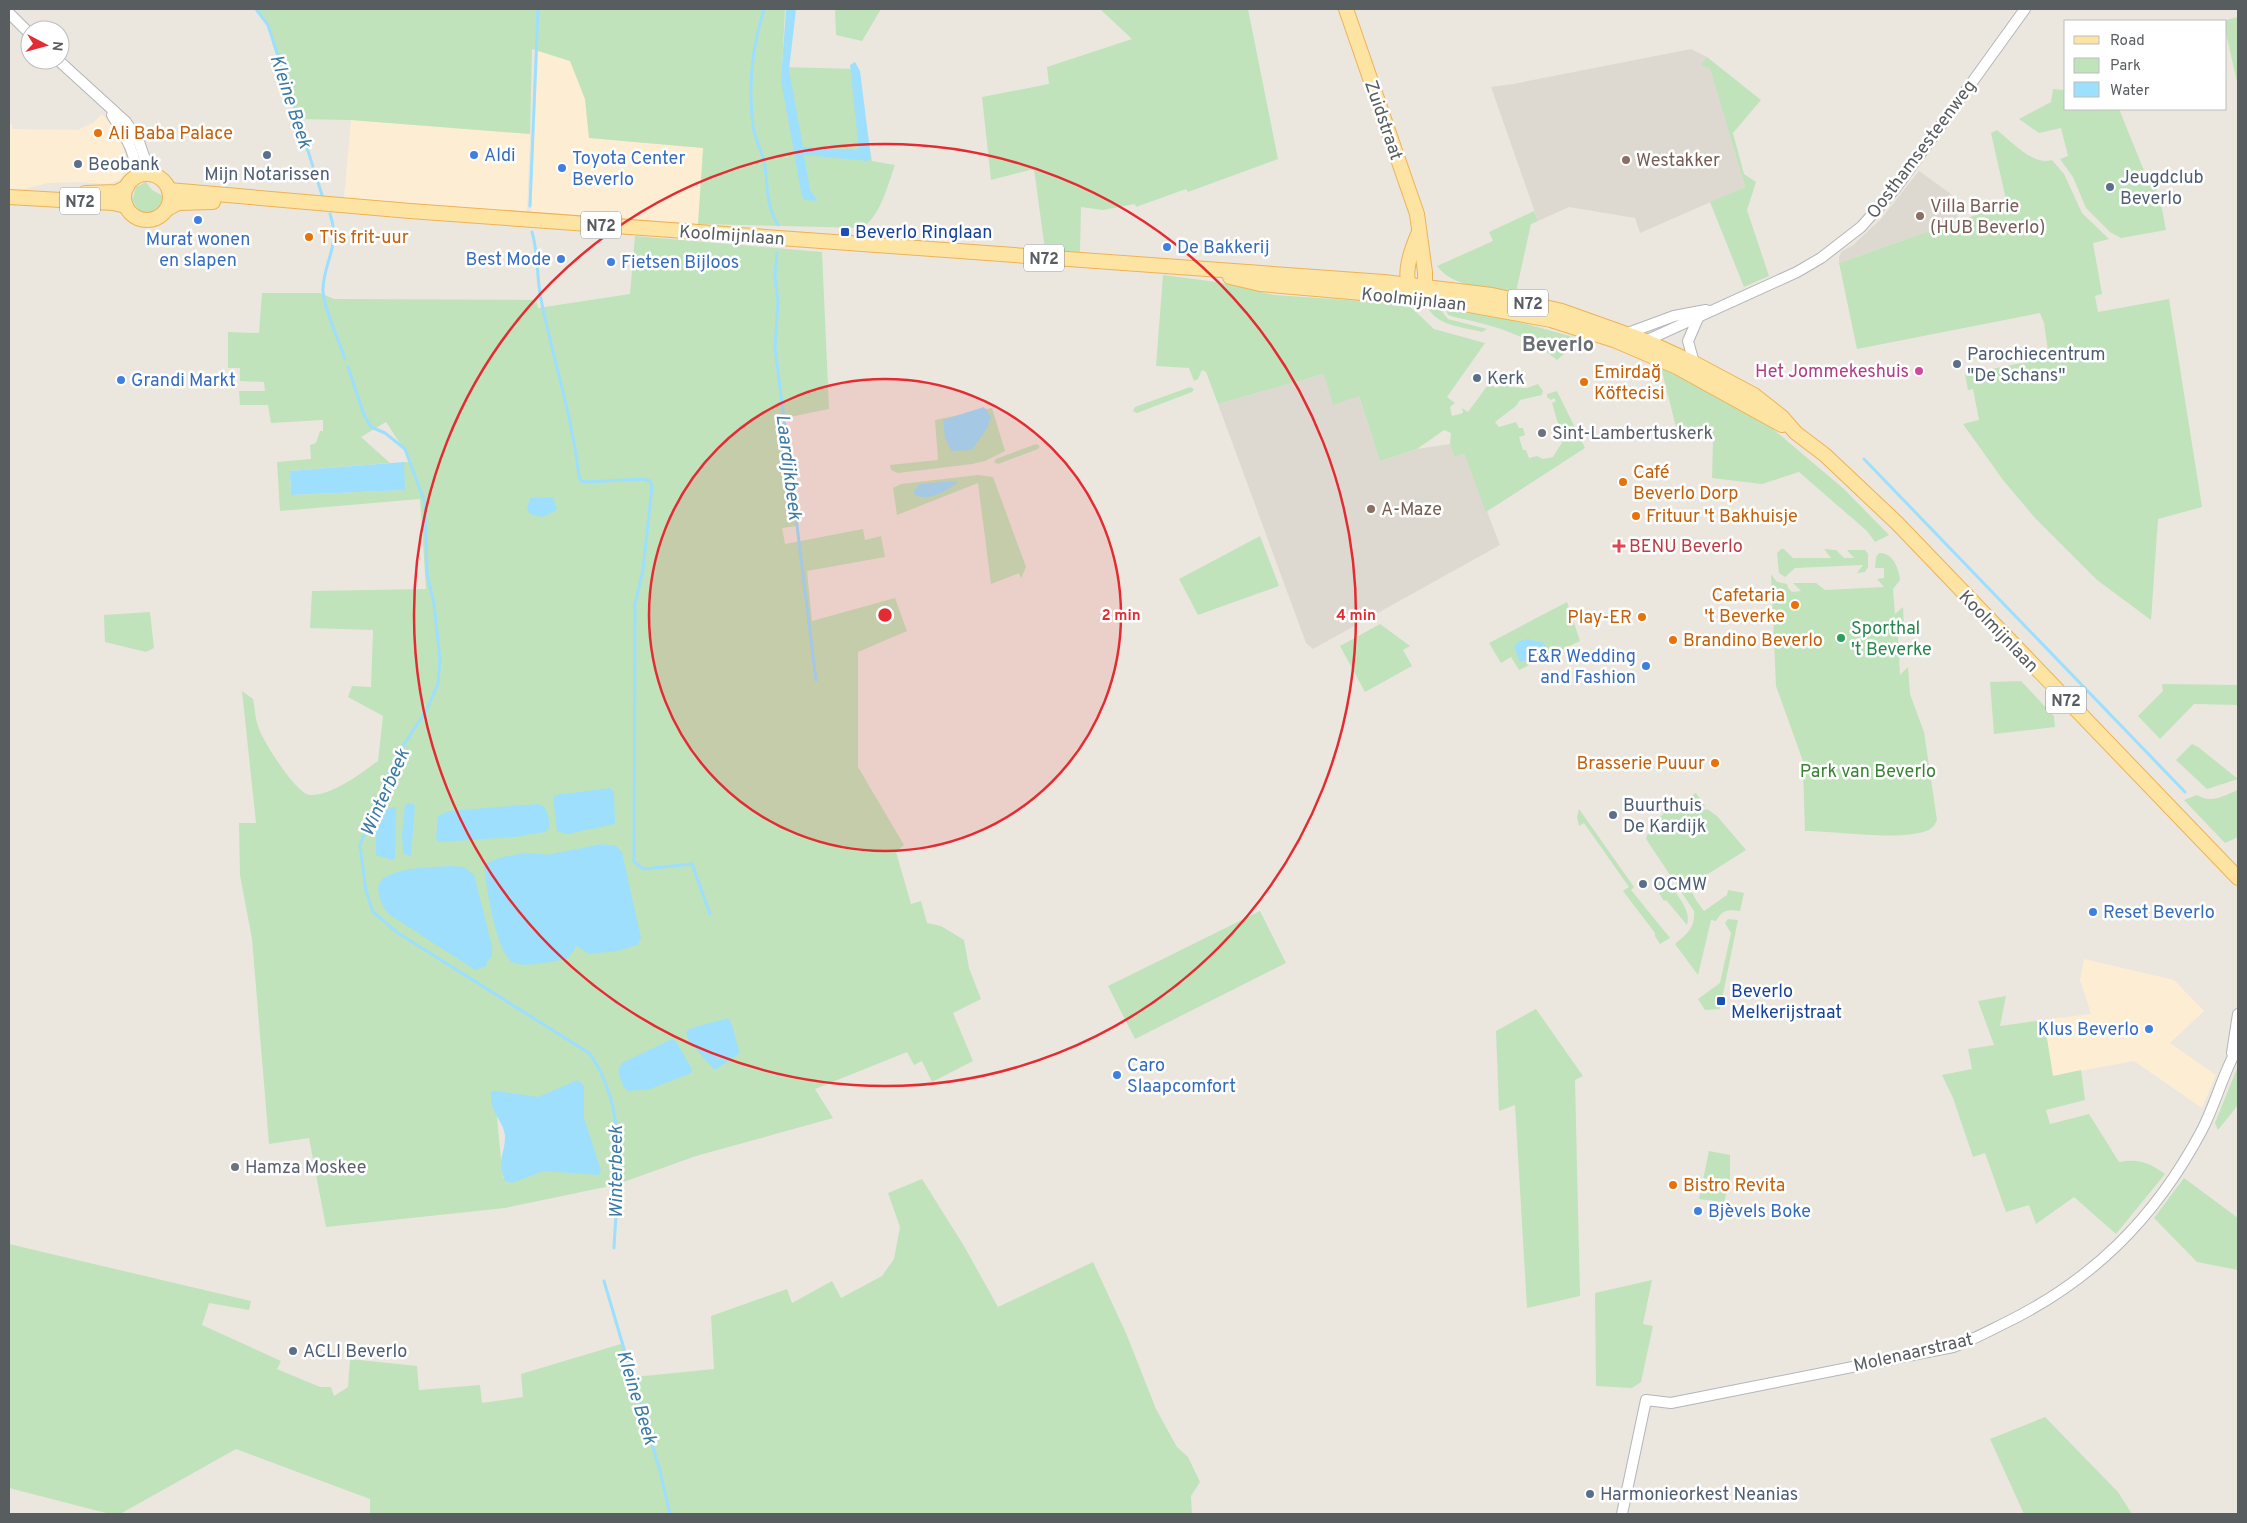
<svg xmlns="http://www.w3.org/2000/svg" width="2247" height="1523" viewBox="0 0 2247 1523" font-family="Overpass,sans-serif">
<rect width="100%" height="100%" fill="#ebe7df"/>
<g fill="#fdeed3">
<polygon points="538,51 570,61 585,99 589,138 704,148 698,224 531,212"/>
<polygon points="102,114 118,133 123,144 127,168 120,180 107,184 81,182 48,183 24,189 9,190 9,124 12,124 12,129 78,130 93,123"/>
<polygon points="351,120 530,134 527,212 344,198"/>
<polygon points="2084,959 2174,980 2204,1011 2170,1043 2216,1075 2202,1108 2134,1061 2053,1076 2044,1020 2091,1014 2080,980"/>
</g>
<g fill="#ddd9d0">
<polygon points="1691,49 1707,57 1702,65 1710,67 1745,187 1640,233 1635,218 1569,207 1538,221 1491,87 1513,84"/>
<polygon points="1919,171 1951,194 1959,221 1839,263 1839,257 1842,251 1853,245 1880,220"/>
<polygon points="1324,374 1359,396 1380,461 1417,449 1450,444 1454,457 1464,452 1500,545 1313,649 1306,643 1218,404"/>
</g>
<g fill="#c0e3bb" fill-rule="evenodd">
<path d="M256 9H785L782 67 856 69 872 161 895 165C887 187 882 212 863 228L698 224 703 148 589 138 585 99 570 61 532 49 530 134 351 120 299 119 268 26Z"/>
<polygon points="835,9 881,9 862,41 836,35"/>
<polygon points="1100,9 1248,9 1278,159 1188,192 1186,189 1136,207 1135,204 1103,210 1081,207 1080,252 1045,250 1034,169 991,180 982,97 1049,84 1047,67 1132,39"/>
<polygon points="2238,17 2238,86 2226,34 2226,21 2222,21"/>
<polygon points="1707,57 1761,100 1733,133 1744,174 1756,182 1747,210 1769,276 1744,287 1710,202 1745,187 1710,68 1701,65"/>
<polygon points="2066,87 2066,109 2119,109 2147,178 2159,193 2166,230 2121,238 2110,232 2086,208 2073,177 2060,159 2068,156 2061,128 2039,133 2019,119 2051,102 2053,89 2063,90"/>
<path d="M1997 130C2011 141 2033 166 2052 160L2064 174 2082 213 2109 239 2093 243 2102 294 2095 296 2098 312 2169 299 2202 507 2158 519 2151 620 2097 580 2035 518 2003 480 1963 424 1979 420 1973 389 1968 390 1965 374 2049 358 2044 323 2040 313 1857 349 1839 263 2007 204 1991 133Z"/>
<polygon points="146,182 152,190 163,196 160,207 150,213 139,211 132,200 136,187"/>
<path d="M1534 211 1538 221 1531 224 1516 292C1490 287 1454 289 1437 266L1493 241 1489 232Z"/>
<path d="M635 236 822 252 829 409 780 419 797 526 782 528 785 544 863 529 865 540 881 536 885 557 807 571 812 621 895 598 907 631 858 652V767L904 845 896 852 911 904 921 901 927 923 941 926 964 940 969 968 981 999 953 1013 973 1061 932 1082 922 1061 914 1065 907 1052 815 1089 833 1118 696 1156 615 1185 505 1208 326 1227 309 1138 269 1144 252 939 240 875 239 823H256L242 691 253 699C255 708 255 718 258 726 262 740 296 794 310 795 332 796 361 773 378 761L383 716 348 697 352 686 371 687 373 630 310 628 312 591 426 589 420 499 280 511 277 462 311 459 310 445 316 443 320 431H323V420L271 423 268 405H240L239 391H265L264 382 240 381V368H228V332L259 333 262 293H320L334 299 536 300 538 308 630 294ZM386 422 412 462H404V490L291 495 290 471 390 463 361 437ZM541 1103 511 1177 503 1178 496 1108Z"/>
<polygon points="1163,275 1217,282 1274,295 1405,304 1414,310 1434,329 1485,343 1447,397 1455,403 1450,407 1452,416 1463,413 1462,408 1468,412 1496,374 1498,375 1491,385 1496,388 1516,377 1518,379 1509,387 1527,388 1538,384 1543,391 1542,395 1520,400 1516,406 1495,422 1499,427 1516,422 1519,428 1523,428 1525,435 1519,437 1523,450 1526,450 1529,458 1537,456 1543,459 1553,457 1563,441 1552,403 1556,401 1554,398 1551,400 1547,397 1547,394 1557,391 1585,448 1486,512 1464,453 1454,457 1450,444 1451,433 1444,430 1417,449 1380,461 1359,396 1333,405 1324,374 1218,404 1206,372 1202,370 1198,379 1194,381 1189,368 1156,366"/>
<path d="M1427 306 1440 309 1448 319 1487 329 1482 332C1463 327 1436 326 1427 306Z"/>
<path d="M1446 310C1491 313 1535 326 1577 338L1576 344 1557 360C1527 334 1492 325 1454 317L1448 315Z"/>
<polygon points="1661,368 1704,389 1773,429 1844,489 1889,535 1875,542 1867,531 1799,472 1762,484 1712,478 1713,441 1677,431"/>
<polygon points="1190,387 1194,389 1192,392 1137,413 1133,411 1135,407"/>
<polygon points="992,408 1005,451 985,461 972,464 898,473 891,470 890,465 938,460 935,420"/>
<polygon points="1036,444 1040,446 1038,449 998,464 994,462 996,459"/>
<polygon points="978,475 993,477 1026,567 1021,578 1019,573 991,584 978,483 897,515 893,488 901,484"/>
<polygon points="1260,536 1279,586 1198,615 1179,579"/>
<polygon points="1781,549 1784,549 1793,558 1831,558 1824,549 1836,550 1844,558 1854,558 1847,550 1865,550 1868,554 1868,567 1865,572 1857,573 1863,565 1795,568 1785,577 1779,573 1777,553"/>
<path d="M1879 553C1893 552 1899 569 1900 580L1893 589 1895 614 1903 607 1904 629 1898 637 1900 675 1908 667 1910 694 1924 732 1937 820C1935 825 1932 829 1926 831 1899 841 1837 831 1805 831L1803 769 1805 767 1776 686 1771 574 1777 582 1787 584 1788 588 1792 592 1801 591 1793 583H1816L1825 590 1884 587 1877 579 1884 578V568H1875L1876 557Z"/>
<polygon points="1567,602 1580,641 1519,670 1511,657 1501,663 1489,643"/>
<polygon points="150,612 154,648 146,652 105,642 104,615"/>
<polygon points="1380,624 1410,646 1403,650 1412,666 1365,692 1340,646"/>
<polygon points="2021,681 2054,716 2055,727 1994,734 1990,682"/>
<polygon points="2162,684 2238,685 2238,705 2194,704 2160,739 2138,716 2163,691"/>
<polygon points="2192,744 2198,747 2238,779 2207,789 2176,760"/>
<path d="M2238 790V837L2225 843 2184 800 2197 795C2211 804 2223 796 2238 790Z"/>
<path d="M1696 793 1705 806 1703 807 1705 810 1707 809 1717 816 1746 850 1689 886 1696 900 1704 911 1727 895 1728 890 1744 893 1740 911C1728 909 1722 910 1716 921L1711 920 1698 975 1675 944C1688 933 1695 928 1694 911L1646 839C1652 816 1677 805 1696 793Z"/>
<polygon points="1579,809 1634,887 1631,890 1670,938 1660,944 1655,936 1655,933 1623,891 1629,887 1584,823 1579,826 1577,817"/>
<path d="M1662 875C1671 888 1693 909 1687 925L1666 900 1664 901 1652 881Z"/>
<polygon points="1260,911 1286,963 1135,1039 1108,986"/>
<polygon points="1728,919 1738,920 1720,1009 1705,1010 1698,999 1720,983 1731,933 1725,923"/>
<path d="M2006 996 2000 1026 2044 1020 2053 1076 2081 1070 2085 1100 2046 1110 2050 1124 2089 1114 2119 1162C2139 1158 2150 1163 2165 1174L2116 1234 2074 1197 2036 1224 2029 1205 2006 1212 1985 1153 1973 1157 1953 1098 1942 1075 1972 1069 1968 1049 1994 1045 1978 1001Z"/>
<polygon points="1536,1009 1583,1076 1575,1080 1580,1296 1527,1308 1515,1105 1499,1111 1496,1031"/>
<polygon points="2238,1066 2238,1105 2218,1130 2215,1123"/>
<polygon points="1709,1151 1730,1155 1730,1181 1724,1202 1699,1199"/>
<polygon points="2184,1178 2238,1218 2238,1270 2197,1262 2154,1218"/>
<polygon points="922,1179 964,1246 998,1307 1093,1262 1126,1333 1156,1409 1177,1447 1188,1457 1200,1482 1191,1496 1192,1514 370,1514 370,1499 236,1449 120,1514 110,1514 9,1488 9,1244 251,1301 249,1310 209,1303 202,1325 281,1361 277,1369 320,1387 331,1387 334,1396 348,1387 350,1359 417,1366 419,1390 480,1385 482,1403 523,1397 521,1374 621,1344 634,1377 714,1369 711,1316 787,1289 792,1303 832,1281 841,1298 882,1276 894,1259 900,1227 888,1193"/>
<polygon points="1652,1280 1643,1324 1653,1326 1641,1382 1632,1388 1596,1386 1595,1293"/>
<polygon points="2045,1417 2118,1492 2132,1514 2024,1514 1990,1439"/>
</g>
<g fill="#9ddffd">
<polygon points="786,9 796,9 789,70 803,147 859,150 850,65 855,62 860,71 871,158 868,161 804,155 810,190 818,201 805,200 802,197 781,80"/>
<polygon points="984,407 991,417 987,428 972,450 952,451 945,438 943,420"/>
<polygon points="404,462 405,490 291,495 290,471"/>
<path d="M956 481 957 483C945 491 927 503 914 494V491L920 484Z"/>
<polygon points="553,497 557,510 542,517 530,514 527,509 530,498"/>
<polygon points="1528,639 1544,643 1547,652 1542,656 1520,662 1514,647 1519,641"/>
<polygon points="610,788 614,793 615,824 567,834 557,831 553,797 556,795"/>
<polygon points="408,803 415,805 411,855 409,856 403,853 402,835 405,805"/>
<path d="M538 804C549 808 549 818 549 828L545 832 515 837 439 842 436 838 438 816 449 811Z"/>
<path d="M396 807 395 858 392 860 376 855C377 836 372 809 396 807Z"/>
<path d="M602 844 616 846 622 852 641 938 638 945 616 951 589 954 575 945V949L567 959C552 961 528 968 514 963 496 956 486 884 484 865 499 856 529 850 546 855Z"/>
<path d="M450 866 464 867 474 875 492 946V957L487 961 486 966 475 970 390 915C383 908 381 903 379 894 371 866 431 868 450 866Z"/>
<path d="M728 1018C735 1027 735 1042 740 1053L715 1070 690 1043 686 1032C691 1026 718 1022 728 1018Z"/>
<polygon points="672,1039 675,1040 692,1069 691,1073 650,1089 628,1091 623,1086 618,1071 622,1063"/>
<path d="M578 1080 584 1086V1118L601 1170 599 1175 544 1171 512 1183 505 1181C496 1158 505 1156 505 1136 504 1121 489 1113 491 1092L496 1091 538 1097Z"/>
</g>
<g fill="none" stroke-linecap="round" stroke-linejoin="round">
<g stroke="#9ddffd" stroke-width="3">
<polyline points="256,9 268,25 322,195"/>
<path d="M764 9C752 47 748 86 753 126 755 140 763 153 765 166 768 189 766 205 778 225"/>
<polyline points="530,206 538,9"/>
<path d="M330 214C341 246 324 260 323 289 322 304 340 343 345 359"/>
<path d="M532 232C539 255 536 280 542 304 554 362 572 416 579 476L581 481 586 482 643 479 650 481 652 486 643 570 635 604 634 862 644 869 692 864 710 914"/>
<polyline points="777,253 775,277 778,301 775,347 816,680"/>
<path d="M348 367 364 415 371 427 385 433 405 449 425 503 427 573 434 604 440 659 438 684 426 711 399 752 382 788 360 845 366 891 373 912 398 933 589 1053C630 1109 617 1184 614 1248"/>
<polyline points="1864,459 2185,792"/>
<polyline points="604,1281 660,1471 670,1514"/>
</g>
<g stroke="#b2b6ba" stroke-width="12">
<g id="tertiary">
<polyline points="9,13 30,34"/>
<polyline points="58,60 126,122 139,142 147,165 154,176"/>
<path d="M112 115C125 136 137 153 136 178"/>
<polyline points="1628,333 1674,316 1706,310"/>
<polyline points="1643,342 1797,272 1821,258 1861,227 1895,189 2025,9"/>
<polyline points="1694,363 1688,341 1698,318"/>
<polyline points="2232,1053 2238,1014"/>
<path d="M1622 1514 1646 1400 1671 1403 1953 1347C1970 1341 1985 1333 2001 1325 2091 1282 2155 1219 2202 1130 2216 1103 2223 1073 2238 1047"/>
</g>
</g>
<g stroke="#eeb255" stroke-width="16">
<g id="primary">
<polyline points="1346,9 1417,214 1425,272 1425,286 1420,294"/>
<circle cx="147" cy="197" r="23"/>
<polyline points="169,190 410,211 1384,282 1492,295 1562,311 1646,341 1694,363 1754,395 1782,417 1796,433 1825,455 1897,523 2238,878"/>
<polyline points="85,193 117,192 127,187"/>
<polyline points="9,197 113,203 126,206"/>
<polyline points="167,209 178,203 213,202"/>
<polyline points="1230,277 1260,284 1442,300 1551,320 1614,340 1677,367 1782,425"/>
<path d="M1412 291C1401 276 1412 248 1419 232"/>
</g>
</g>
<use href="#tertiary" stroke="#fff" stroke-width="10"/>
<use href="#primary" stroke="#fde4a2" stroke-width="14"/>
</g>
<circle cx="885" cy="615" r="236" fill="#e52b32" fill-opacity=".12"/>
<g fill="none" stroke="#e52b32" stroke-width="2.5">
<circle cx="885" cy="615" r="236"/>
<circle cx="885" cy="615" r="471"/>
</g>
<g fill="#e8710a" stroke="#fff" stroke-width="2">
<circle cx="98" cy="133" r="5"/>
<circle cx="309" cy="237" r="5"/>
<circle cx="1584" cy="382" r="5"/>
<circle cx="1623" cy="482" r="5"/>
<circle cx="1636" cy="516" r="5"/>
<circle cx="1795" cy="605" r="5"/>
<circle cx="1642" cy="617" r="5"/>
<circle cx="1673" cy="640" r="5"/>
<circle cx="1715" cy="763" r="5"/>
<circle cx="1673" cy="1185" r="5"/>
</g>
<g fill="#5c6f8a" stroke="#fff" stroke-width="2">
<circle cx="267" cy="155" r="5"/>
<circle cx="78" cy="164" r="5"/>
<circle cx="2110" cy="187" r="5"/>
<circle cx="1957" cy="364" r="5"/>
<circle cx="1477" cy="378" r="5"/>
<circle cx="1613" cy="815" r="5"/>
<circle cx="1643" cy="884" r="5"/>
<circle cx="293" cy="1351" r="5"/>
<circle cx="1590" cy="1494" r="5"/>
</g>
<g fill="#3f7fe0" stroke="#fff" stroke-width="2">
<circle cx="474" cy="155" r="5"/>
<circle cx="562" cy="168" r="5"/>
<circle cx="198" cy="220" r="5"/>
<circle cx="1167" cy="247" r="5"/>
<circle cx="561" cy="259" r="5"/>
<circle cx="611" cy="262" r="5"/>
<circle cx="121" cy="380" r="5"/>
<circle cx="1646" cy="666" r="5"/>
<circle cx="2093" cy="912" r="5"/>
<circle cx="2149" cy="1029" r="5"/>
<circle cx="1117" cy="1075" r="5"/>
<circle cx="1698" cy="1211" r="5"/>
</g>
<g fill="#8d6e63" stroke="#fff" stroke-width="2">
<circle cx="1626" cy="160" r="5"/>
<circle cx="1920" cy="216" r="5"/>
<circle cx="1371" cy="509" r="5"/>
</g>
<g fill="#1a4fb4" stroke="#fff" stroke-width="2">
<rect x="840" y="227" width="10" height="10" rx="2.5"/>
<rect x="1716" y="996" width="10" height="10" rx="2.5"/>
</g>
<circle fill="#d1479c" stroke="#fff" stroke-width="2" cx="1919" cy="371" r="5"/>
<g fill="#6b7280" stroke="#fff" stroke-width="2">
<circle cx="1542" cy="433" r="5"/>
<circle cx="235" cy="1167" r="5"/>
</g>
<path fill="#e0444e" stroke="#fff" stroke-width="2" d="M1616.5 538.5h5v5h5v5h-5v5h-5v-5h-5v-5h5z"/>
<circle fill="#2e9e5b" stroke="#fff" stroke-width="2" cx="1841" cy="638" r="5"/>
<g text-anchor="middle" stroke-width="5" stroke-linejoin="round" paint-order="stroke">
<g fill="#fff" stroke="#8a8e90" stroke-width="1">
<rect x="60" y="187.5" width="40" height="27" rx="4"/>
<rect x="581" y="211.5" width="40" height="27" rx="4"/>
<rect x="1024" y="244.5" width="40" height="27" rx="4"/>
<rect x="1508" y="289.5" width="40" height="27" rx="4"/>
<rect x="2046" y="686.5" width="40" height="27" rx="4"/>
</g>
<g font-size="16" font-weight="bold" fill="#585d60">
<text x="80" y="207">N72</text>
<text x="601" y="231">N72</text>
<text x="1044" y="264">N72</text>
<text x="1528" y="309">N72</text>
<text x="2066" y="706">N72</text>
</g>
<g font-size="18" fill="#585d60" stroke="#fff">
<text transform="translate(1384 120) rotate(71)" y="6">Zuidstraat</text>
<text transform="translate(1921 149) rotate(-53)" y="6">Oosthamsesteenweg</text>
<text transform="translate(732 235) rotate(4)" y="6">Koolmijnlaan</text>
<text transform="translate(1414 299) rotate(6)" y="6">Koolmijnlaan</text>
<text transform="translate(1999 631) rotate(46)" y="6">Koolmijnlaan</text>
<text transform="translate(1913 1352) rotate(-13)" y="6">Molenaarstraat</text>
</g>
<g font-size="18" fill="#c56008" stroke="#fff" text-anchor="start">
<text x="108" y="139">Ali Baba Palace</text>
<text x="319" y="243">T'is frit-uur</text>
<text x="1594" y="378">Emirdağ<tspan x="1594" dy="21">Köftecisi</tspan></text>
<text x="1633" y="478">Café<tspan x="1633" dy="21">Beverlo Dorp</tspan></text>
<text x="1646" y="522">Frituur 't Bakhuisje</text>
<text x="1785" y="601" text-anchor="end">Cafetaria<tspan x="1785" dy="21">'t Beverke</tspan></text>
<text x="1632" y="623" text-anchor="end">Play-ER</text>
<text x="1683" y="646">Brandino Beverlo</text>
<text x="1705" y="769" text-anchor="end">Brasserie Puuur</text>
<text x="1683" y="1191">Bistro Revita</text>
</g>
<g font-size="18" fill="#366cbe" stroke="#fff" text-anchor="start">
<text x="484" y="161">Aldi</text>
<text x="572" y="164">Toyota Center<tspan x="572" dy="21">Beverlo</tspan></text>
<text x="198" y="245" text-anchor="middle">Murat wonen<tspan x="198" dy="21">en slapen</tspan></text>
<text x="1177" y="253">De Bakkerij</text>
<text x="551" y="265" text-anchor="end">Best Mode</text>
<text x="621" y="268">Fietsen Bijloos</text>
<text x="131" y="386">Grandi Markt</text>
<text x="1636" y="662" text-anchor="end">E&amp;R Wedding<tspan x="1636" dy="21">and Fashion</tspan></text>
<text x="2103" y="918">Reset Beverlo</text>
<text x="2139" y="1035" text-anchor="end">Klus Beverlo</text>
<text x="1127" y="1071">Caro<tspan x="1127" dy="21">Slaapcomfort</tspan></text>
<text x="1708" y="1217">Bjèvels Boke</text>
</g>
<g font-size="18" fill="#785e54" stroke="#fff" text-anchor="start">
<text x="1636" y="166">Westakker</text>
<text x="1930" y="212">Villa Barrie<tspan x="1930" dy="21">(HUB Beverlo)</tspan></text>
<text x="1381" y="515">A-Maze</text>
</g>
<g font-size="18" fill="#4e5e75" stroke="#fff" text-anchor="start">
<text x="88" y="170">Beobank</text>
<text x="267" y="180" text-anchor="middle">Mijn Notarissen</text>
<text x="2120" y="183">Jeugdclub<tspan x="2120" dy="21">Beverlo</tspan></text>
<text x="1967" y="360">Parochiecentrum<tspan x="1967" dy="21">"De Schans"</tspan></text>
<text x="1487" y="384">Kerk</text>
<text x="1623" y="811">Buurthuis<tspan x="1623" dy="21">De Kardijk</tspan></text>
<text x="1653" y="890">OCMW</text>
<text x="303" y="1357">ACLI Beverlo</text>
<text x="1600" y="1500">Harmonieorkest Neanias</text>
</g>
<g font-size="18" fill="#164399" stroke="#fff" text-anchor="start">
<text x="855" y="238">Beverlo Ringlaan</text>
<text x="1731" y="997">Beverlo<tspan x="1731" dy="21">Melkerijstraat</tspan></text>
</g>
<g font-size="18" fill="#b23c85" stroke="#fff" text-anchor="end">
<text x="1909" y="377">Het Jommekeshuis</text>
</g>
<g font-size="18" fill="#5b616d" stroke="#fff" text-anchor="start">
<text x="1552" y="439">Sint-Lambertuskerk</text>
<text x="245" y="1173">Hamza Moskee</text>
</g>
<g font-size="18" fill="#be3a42" stroke="#fff" text-anchor="start">
<text x="1629" y="552">BENU Beverlo</text>
</g>
<g font-size="18" fill="#27864d" stroke="#fff" text-anchor="start">
<text x="1851" y="634">Sporthal<tspan x="1851" dy="21">'t Beverke</tspan></text>
</g>
<g font-size="18" fill="#3b8235" stroke="#fff">
<text x="1868" y="777">Park van Beverlo</text>
</g>
<g font-size="19" font-style="italic" fill="#3a7aa5" stroke="#fff">
<text transform="translate(292 101) rotate(72)" y="7">Kleine Beek</text>
<text transform="translate(790 467) rotate(83)" y="7">Laardijkbeek</text>
<text transform="translate(384 792) rotate(-66)" y="7">Winterbeek</text>
<text transform="translate(615 1172) rotate(-90)" y="7">Winterbeek</text>
<text transform="translate(638 1397) rotate(73)" y="7">Kleine Beek</text>
</g>
<g font-size="20" font-weight="bold" fill="#696f72" stroke="#fff">
<text x="1558" y="351">Beverlo</text>
</g>
</g>
<circle cx="885" cy="615" r="8" fill="#e52b32" stroke="#fff" stroke-width="2.5"/>
<g font-size="15" text-anchor="middle" font-weight="bold" fill="#e52b32" stroke="#fff" stroke-width="5" stroke-linejoin="round" paint-order="stroke">
<text x="1121" y="620">2 min</text>
<text x="1356" y="620">4 min</text>
</g>
<rect width="2247" height="1523" fill="none" stroke="#585d60" stroke-width="20"/>
<rect x="2064" y="20" width="162" height="90" fill="#ffffff" stroke="#bcbebf"/>
<rect x="2074" y="36" width="25" height="8" fill="#fde4a2" stroke="#bcbebf"/>
<text x="2110" y="45" font-size="15" fill="#585d60">Road</text>
<rect x="2074" y="58" width="25" height="15" fill="#c0e3bb" stroke="#bcbebf"/>
<text x="2110" y="70" font-size="15" fill="#585d60">Park</text>
<rect x="2074" y="82" width="25" height="15" fill="#9ddffd" stroke="#bcbebf"/>
<text x="2110" y="95" font-size="15" fill="#585d60">Water</text>
<g transform="translate(45 45) rotate(96)"><circle r="24" fill="#ffffff" stroke="#bcbebf"/>
<path d="M0-4L9 19L0 12L-9 19Z" fill="#e52b32"/>
<text y="-8" font-size="14" font-weight="bold" text-anchor="middle" fill="#585d60">N</text>
</g>
</svg>
